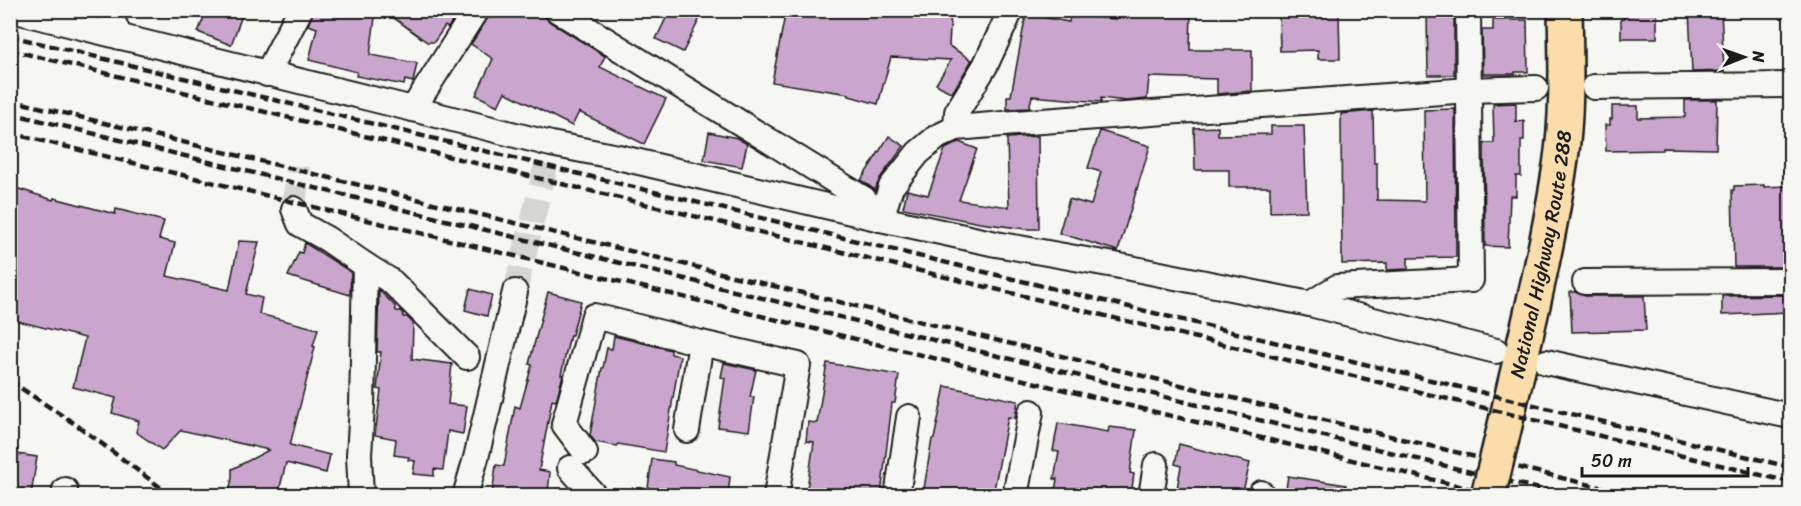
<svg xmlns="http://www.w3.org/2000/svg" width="1801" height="506" viewBox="0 0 1801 506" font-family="Sriracha,sans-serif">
<rect width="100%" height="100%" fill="#f6f6f2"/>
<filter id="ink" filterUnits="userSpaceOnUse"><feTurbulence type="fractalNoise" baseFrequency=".0167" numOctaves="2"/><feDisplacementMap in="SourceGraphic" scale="12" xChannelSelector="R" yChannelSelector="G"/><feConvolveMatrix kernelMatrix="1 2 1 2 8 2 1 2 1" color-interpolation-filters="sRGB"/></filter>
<g filter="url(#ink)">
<g fill="#caa6ce" stroke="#1c1c1c" stroke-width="1.5">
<polygon points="207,10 244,10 231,45 198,32"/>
<polygon points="314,10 376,10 370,55 417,63 413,82 405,80 404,85 356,76 357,72 309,60 317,28 308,25"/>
<polygon points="383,10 459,10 448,28 445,26 434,42 427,42"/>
<polygon points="490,10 543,10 545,17 550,22 605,56 600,67 666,99 644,144 579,112 572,126 505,92 498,106 476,95 493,59 471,44 488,18"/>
<polygon points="670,10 704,10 683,52 656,39"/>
<polygon points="786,10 951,10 949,46 972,60 952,93 936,84 951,60 891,57 878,104 849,96 849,94 772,82"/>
<polygon points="1116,10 1191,10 1190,50 1252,50 1252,91 1217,94 1217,79 1149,77 1147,99 1126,101 1101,98 1101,102 1032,96 1029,108 1007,109 1007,96 1011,96 1026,14 1069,22 1070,15 1115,19"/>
<polygon points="1624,10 1657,10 1657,38 1621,38 1621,19 1624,19"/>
<polygon points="1689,10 1721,10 1724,71 1692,72"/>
<polygon points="1339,13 1340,59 1318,59 1318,50 1280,51 1279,16"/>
<polygon points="1427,13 1454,13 1454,75 1428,75"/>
<polygon points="1493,20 1527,20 1528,72 1515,72 1515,74 1483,74 1482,30 1493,30"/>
<polygon points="1685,100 1717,100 1716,149 1663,148 1663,150 1606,151 1605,125 1610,125 1610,119 1612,119 1612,106 1638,106 1638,118 1685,117"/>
<polygon points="1516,103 1516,122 1524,121 1524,140 1521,140 1521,176 1516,176 1516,196 1510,196 1508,247 1485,246 1484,143 1494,143 1493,104"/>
<polygon points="1455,109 1456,257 1408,258 1408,269 1387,270 1387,263 1342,264 1341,114 1373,111 1374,163 1377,163 1377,200 1425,201 1424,110"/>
<polygon points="1271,126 1304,126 1307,211 1270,212 1270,187 1229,187 1229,170 1195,170 1194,128 1218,127 1218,135 1271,134"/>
<polygon points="1100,131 1150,146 1118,251 1059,233 1069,199 1091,205 1101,172 1088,168"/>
<polygon points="709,132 737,138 747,144 742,167 704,160"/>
<polygon points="889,136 904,146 880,178 875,190 861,180"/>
<polygon points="1038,136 1039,229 1026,229 980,223 903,208 907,190 928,195 945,149 959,142 977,149 959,200 1009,207 1007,138"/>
<polygon points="1764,185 1764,187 1790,186 1791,267 1734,267 1732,190 1734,190 1734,186"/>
<polygon points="10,186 53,200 54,198 115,214 116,209 164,221 159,239 175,243 167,276 229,290 239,241 259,242 246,294 262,298 259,314 318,329 313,346 315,347 290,445 330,455 326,473 286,463 278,495 240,495 229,493 232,478 232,469 269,450 181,430 162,450 136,432 139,421 112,413 116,398 73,387 85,338 10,319"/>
<polygon points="305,243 351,272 350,295 288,276 299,252 302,253"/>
<polygon points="470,289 492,295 487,316 465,310"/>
<polygon points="379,290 395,306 396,311 401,311 403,313 403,317 407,317 413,323 412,359 452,364 448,404 467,406 463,434 448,431 443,470 434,469 434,476 413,474 415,461 408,460 409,457 394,455 396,439 375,435 381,390 377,389 381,352 377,352"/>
<polygon points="548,292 581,301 572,335 570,335 561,375 563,375 556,401 552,400 539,470 550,472 548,493 539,493 538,495 492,495 496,465 504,466 515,406 520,408 532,365 529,364"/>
<polygon points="1570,292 1575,292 1585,296 1644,296 1646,330 1572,332"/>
<polygon points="1791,295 1791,312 1722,315 1722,296"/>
<polygon points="614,336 671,350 671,354 680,356 664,452 618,444 617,446 595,442 590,435 602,368 603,368 607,348 612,349"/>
<polygon points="724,363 756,370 750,397 754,397 749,431 718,427 725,378 721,377"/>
<polygon points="827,363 899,375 895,403 892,403 881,495 836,489 835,495 806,495 814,442 806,441 808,422 817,423"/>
<polygon points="945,386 1018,401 1015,418 1008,417 993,495 923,495 932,439 934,439"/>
<polygon points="1058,423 1108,432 1109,427 1136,430 1130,473 1134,474 1131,495 1057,495 1058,492 1055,491 1057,479 1054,479 1059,452 1053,451"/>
<polygon points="1179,444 1250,463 1242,495 1176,495 1181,466 1175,464"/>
<polygon points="10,453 37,457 31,495 10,495"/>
<polygon points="652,459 674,462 674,465 730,477 728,495 647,495"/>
<polygon points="1288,476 1346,485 1345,495 1285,495"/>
</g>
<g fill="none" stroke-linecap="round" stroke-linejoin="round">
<g stroke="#d5d5d2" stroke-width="24" stroke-dasharray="24 12" stroke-linecap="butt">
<polyline points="294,209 298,166"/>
<polyline points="515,292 550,149"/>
</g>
<g stroke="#1c1c1c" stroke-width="28">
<g id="minor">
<polyline points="12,10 413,109 551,144 618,157 881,219 996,244 1120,266 1310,304 1496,351"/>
<polyline points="108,10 120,37"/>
<polyline points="557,10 864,199 881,219"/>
<polyline points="267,74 300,10"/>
<polyline points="1594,87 1790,85"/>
<polyline points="413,109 476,10"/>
<polyline points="956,128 957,112 985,66 1011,10"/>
<polyline points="294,209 300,224 327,239 365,265 362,406 359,455 361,496"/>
<polyline points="881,219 891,187 918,153 937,137 956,128 1015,123 1469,90 1536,88"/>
<polyline points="365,265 392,282 467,357"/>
<polyline points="1585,282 1790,281"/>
<polyline points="1310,304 1337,287 1471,280 1468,10"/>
<polyline points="1546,362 1790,416"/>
<polyline points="687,430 701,343"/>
<polyline points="585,452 564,424 594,316 701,343 798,365 776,496"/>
<polyline points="570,468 595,496"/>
<polyline points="64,496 65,490"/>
<polyline points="465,496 476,458 515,292"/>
<polyline points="897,496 909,417"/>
<polyline points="1015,496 1031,412"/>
<polyline points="1151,496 1156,465"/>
<polyline points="1260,496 1261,493"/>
</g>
</g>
<g stroke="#1c1c1c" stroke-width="38">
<g id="highway">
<path id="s1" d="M1502 438C1523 348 1546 257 1560 166 1568 114 1566 62 1565 10"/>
</g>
</g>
<use href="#minor" stroke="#f6f6f2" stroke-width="24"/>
<use href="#highway" stroke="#faddab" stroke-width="33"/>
<g stroke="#1c1c1c" stroke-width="4.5" stroke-dasharray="9 4.5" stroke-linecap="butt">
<polyline points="10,36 1790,467"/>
<polyline points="10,50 1790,482"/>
<polyline points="10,100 1636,496"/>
<polyline points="10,113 1568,496"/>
<polyline points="10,133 1500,496"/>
<polyline points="10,381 78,426 172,496"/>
</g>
<g stroke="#1c1c1c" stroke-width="38" stroke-linecap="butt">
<polyline id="highway-bridge" points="1488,496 1502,438"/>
</g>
<use href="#highway-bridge" stroke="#faddab" stroke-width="33"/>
</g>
</g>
<g text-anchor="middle" stroke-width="4.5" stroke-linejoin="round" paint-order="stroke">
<g font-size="20" fill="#1c1c1c" stroke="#f6f6f2">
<text dy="7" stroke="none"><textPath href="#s1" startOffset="188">National Highway Route 288</textPath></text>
</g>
</g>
<rect width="1801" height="506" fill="none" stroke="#f6f6f2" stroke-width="36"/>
<rect x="18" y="18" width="1765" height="470" fill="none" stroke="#1c1c1c" stroke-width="2" filter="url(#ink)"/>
<g transform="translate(1744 57) rotate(89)" stroke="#f6f6f2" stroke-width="4.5" paint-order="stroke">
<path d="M0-4.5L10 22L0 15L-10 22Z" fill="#1c1c1c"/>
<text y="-9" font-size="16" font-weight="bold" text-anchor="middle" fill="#1c1c1c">N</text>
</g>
<path d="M1582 467v9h166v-9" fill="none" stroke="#1c1c1c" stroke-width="3"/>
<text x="1591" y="467" font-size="18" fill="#1c1c1c" stroke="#f6f6f2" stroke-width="4.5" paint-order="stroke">50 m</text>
</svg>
